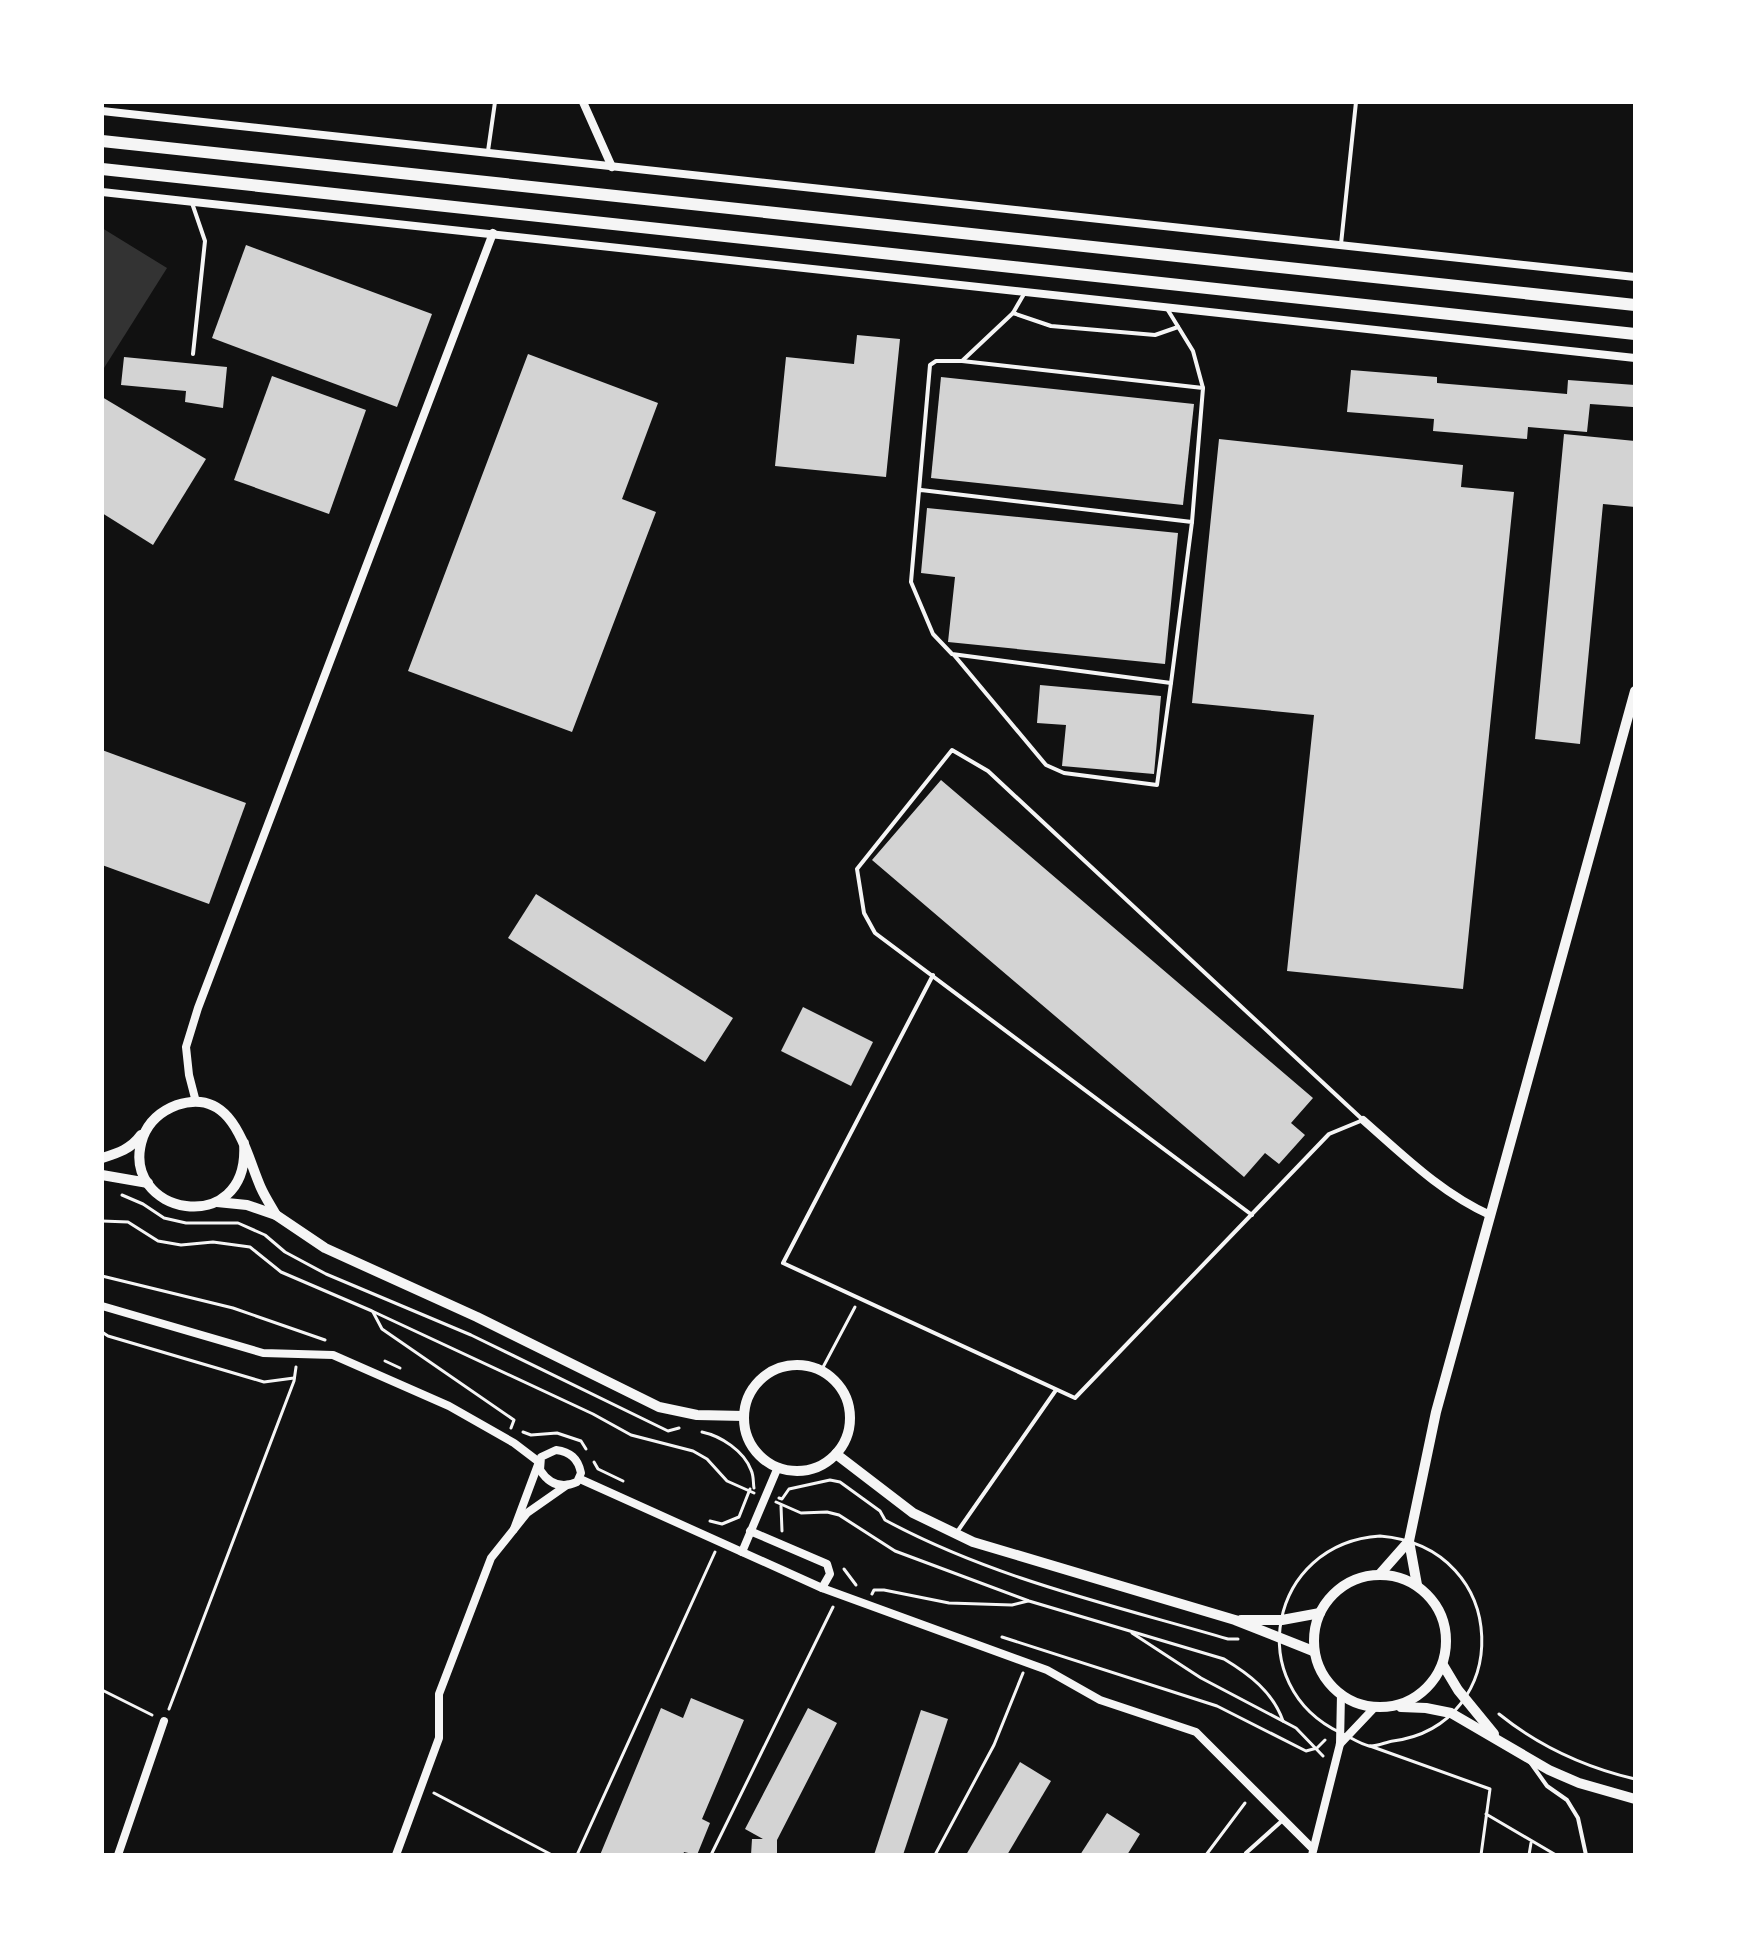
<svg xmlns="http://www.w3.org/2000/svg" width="1737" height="1957" viewBox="0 0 1737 1957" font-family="'Asap Condensed',sans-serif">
<rect width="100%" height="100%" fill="#111"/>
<polygon fill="#333" points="102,228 167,268 104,368 102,367"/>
<g fill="#d3d3d3">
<polygon points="246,245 432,314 397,407 212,338"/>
<polygon points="857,335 900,339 886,477 775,466 786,357 854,364"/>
<polygon points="528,354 658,403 622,499 656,512 572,732 408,671"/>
<polygon points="124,357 227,367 223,408 185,402 186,391 121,385"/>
<polygon points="1351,370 1437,377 1437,383 1567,394 1568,380 1635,385 1635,395 1633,407 1590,404 1587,432 1528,427 1527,439 1433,431 1434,419 1347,412"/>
<polygon points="272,376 366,410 329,514 234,480"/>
<polygon points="941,377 1194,404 1183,505 931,478"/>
<polygon points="102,397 206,459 153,545 102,513"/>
<polygon points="1564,434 1635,441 1635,507 1603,504 1580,744 1535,739"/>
<polygon points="1219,439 1463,465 1461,487 1514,492 1463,989 1287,971 1314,715 1192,703"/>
<polygon points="927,508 1178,533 1165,664 948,642 955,577 921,573"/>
<polygon points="1040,685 1161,696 1154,774 1062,766 1066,725 1037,723"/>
<polygon points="102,750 246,803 209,904 102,865"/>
<polygon points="941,780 1313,1098 1291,1123 1305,1135 1279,1164 1265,1153 1244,1177 872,860"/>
<polygon points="536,894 733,1018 705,1062 508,938"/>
<polygon points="803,1007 873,1042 851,1086 781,1051"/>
<polygon points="691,1698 744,1720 702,1819 710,1823 697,1855 684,1852 683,1855 600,1855 661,1708 683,1718"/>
<polygon points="808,1708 837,1723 777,1840 777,1855 751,1855 752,1839 763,1839 745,1829"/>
<polygon points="921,1710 948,1719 903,1855 874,1855"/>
<polygon points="1020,1762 1051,1781 1007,1855 966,1855"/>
<polygon points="1107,1813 1140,1834 1127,1855 1080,1855"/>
</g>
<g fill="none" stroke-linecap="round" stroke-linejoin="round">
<g stroke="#f5f5f5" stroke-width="3">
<polyline points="122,1195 143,1204 164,1218 186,1223 238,1223 265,1235 285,1252 326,1274 471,1335 668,1431 679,1428"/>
<polyline points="102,1221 128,1222 158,1241 181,1245 213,1242 250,1247 281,1272 372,1311 593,1414 631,1435 693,1451 707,1459 727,1481 754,1493"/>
<polyline points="102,1276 233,1308 325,1340"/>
<polyline points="373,1312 382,1329 514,1420 511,1428"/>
<polyline points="102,1332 108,1336 264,1382 294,1378"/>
<polyline points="385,1361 400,1368"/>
<polyline points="821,1371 855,1307"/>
<polyline points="523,1432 531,1435 557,1433 581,1441 586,1449"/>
<path d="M702 1432C721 1436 744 1451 751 1470 754 1476 753 1483 754 1488"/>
<polyline points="594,1462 598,1469 623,1481"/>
<path d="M779 1498 782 1499 789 1489 830 1480 840 1482 880 1511 885 1520C992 1578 1112 1605 1228 1639H1238"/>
<path d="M776 1502 801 1513 827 1512 839 1515 895 1551 1029 1601 1224 1659C1249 1674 1273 1692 1283 1721"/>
<polyline points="781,1506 782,1531"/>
<polyline points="710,1521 722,1524 739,1517 750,1489"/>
<path d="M1380 1536C1513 1547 1514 1725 1393 1741 1386 1742 1376 1747 1369 1746 1360 1744 1350 1737 1341 1733 1241 1686 1269 1543 1380 1536Z"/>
<polyline points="844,1569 856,1585"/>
<polyline points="872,1594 874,1590 884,1590 949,1603 1012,1605 1028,1601"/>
<polyline points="1132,1633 1201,1678 1296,1728 1323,1756"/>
<polyline points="1002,1637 1217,1706 1306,1751 1317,1748 1325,1740"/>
<polyline points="102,1690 152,1715"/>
<polyline points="169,1709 294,1381 296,1367"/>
<path d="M1499 1714C1540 1747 1584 1767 1635 1779"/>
<polyline points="1370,1746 1490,1789 1481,1855"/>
<polyline points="434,1793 552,1855"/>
<polyline points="1486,1814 1556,1855"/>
<polyline points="577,1855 715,1552"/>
<polyline points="711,1855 833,1607"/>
<polyline points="935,1855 994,1745 1023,1673"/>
<polyline points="1206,1855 1245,1803"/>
<polyline points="1529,1855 1531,1843"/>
</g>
<g stroke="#f5f5f5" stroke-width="4">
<polyline points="488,151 495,102"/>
<polyline points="192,203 205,241 193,354"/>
<polyline points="1341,244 1356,102"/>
<polyline points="1166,307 1193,351 1203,388"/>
<polyline points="1013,313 1051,326 1155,335 1178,327"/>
<polyline points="962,361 1203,388 1192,522"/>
<polyline points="921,490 1192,522 1171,683 952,654 933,634 911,582 930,365 936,361 962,361 1013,313 1024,294"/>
<polyline points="954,655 1046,765 1064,773 1157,785 1171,683"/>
<polyline points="933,975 783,1263 1075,1398 1329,1134 1363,1120 988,771 952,750 857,869 864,913 875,933 1252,1215"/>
<polyline points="957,1532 1056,1390"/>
<polyline points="1530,1762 1547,1786 1567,1800 1578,1818 1586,1855"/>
<polyline points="1248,1855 1246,1853 1284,1819"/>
</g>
<g stroke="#f5f5f5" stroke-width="8">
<polyline points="583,102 612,167"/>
<polyline points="102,111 1635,277"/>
<polyline points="102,192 1635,358"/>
<polyline points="196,1102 189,1075 186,1047 198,1008 493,233"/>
<path d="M1363 1120C1403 1155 1441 1193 1490 1215"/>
<polyline points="102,1306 263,1353 333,1355 449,1406 514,1443 539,1462 514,1529"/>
<path d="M556 1450C570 1452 578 1458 581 1473L577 1482C561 1489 549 1484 540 1470L541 1457Z"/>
<polyline points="580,1479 822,1588 1047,1670 1100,1700 1196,1732 1313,1849"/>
<polyline points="750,1531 827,1564 830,1574 822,1588"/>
<polyline points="742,1552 778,1467"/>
<polyline points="1340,1744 1375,1707"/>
<polyline points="118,1855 164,1721"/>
<polyline points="396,1855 439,1738 439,1694 491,1558 527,1513 567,1485"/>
<polyline points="1312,1855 1340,1744 1341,1694"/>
</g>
<g stroke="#f5f5f5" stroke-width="10">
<path d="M244 1143C251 1241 116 1215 143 1137 149 1121 161 1111 177 1105 234 1086 245 1152 261 1188 265 1197 271 1206 276 1215"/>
<path d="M102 1158C118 1153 131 1149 141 1135"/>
<polyline points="102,1175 148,1183"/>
<polyline points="217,1202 247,1205 276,1215 325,1248 477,1317 659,1407 697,1415 744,1416"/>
<circle cx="797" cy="1418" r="53"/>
<polyline points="836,1454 913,1513 973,1542 1235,1620 1313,1651"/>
<circle cx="1380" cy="1641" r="66"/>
<polyline points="1379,1575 1409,1541"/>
<polyline points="1417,1585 1409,1541 1436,1412 1635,691"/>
<polyline points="1241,1620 1282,1620 1320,1613"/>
<polyline points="1443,1665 1458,1690 1494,1734"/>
<polyline points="1401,1707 1426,1708 1451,1713 1549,1770 1579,1783 1635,1799"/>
</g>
<g stroke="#f5f5f5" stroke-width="12">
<polyline points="102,141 1635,305"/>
<polyline points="102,169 1635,334"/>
</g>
</g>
<rect width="1737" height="1957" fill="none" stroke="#ffffff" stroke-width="208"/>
</svg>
